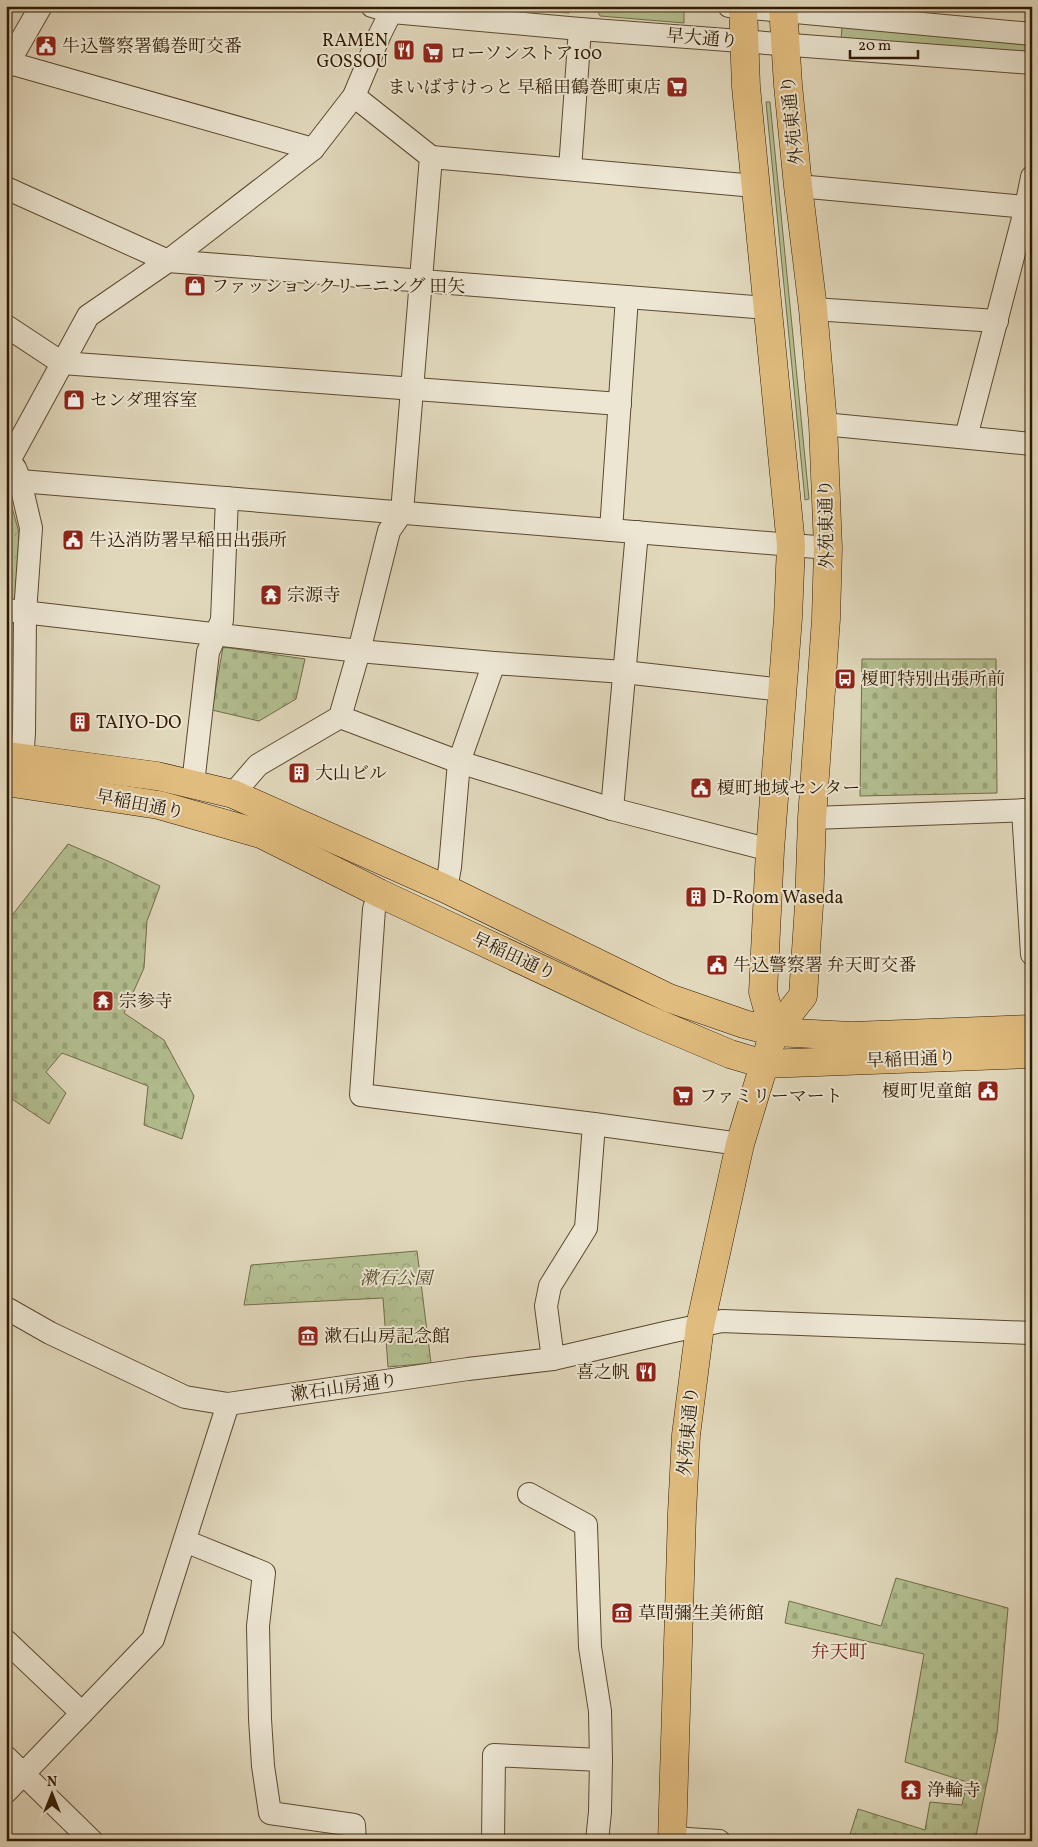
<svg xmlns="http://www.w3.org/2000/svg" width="1038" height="1847" viewBox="0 0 1038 1847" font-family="Vollkorn,'Noto Serif JP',serif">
<defs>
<pattern id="cemetery-stones" width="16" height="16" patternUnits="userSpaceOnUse" patternTransform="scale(1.25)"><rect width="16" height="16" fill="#b3bf90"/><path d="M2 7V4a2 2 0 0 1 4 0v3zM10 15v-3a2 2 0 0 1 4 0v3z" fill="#9aa47a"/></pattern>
<pattern id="park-crowns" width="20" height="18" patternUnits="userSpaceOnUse" patternTransform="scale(1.25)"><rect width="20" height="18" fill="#b3bf90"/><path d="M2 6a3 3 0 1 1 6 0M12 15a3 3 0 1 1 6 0" fill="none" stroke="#9aa47a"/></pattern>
</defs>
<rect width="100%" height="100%" fill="#e1d8bc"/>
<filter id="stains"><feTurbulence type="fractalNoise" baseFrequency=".004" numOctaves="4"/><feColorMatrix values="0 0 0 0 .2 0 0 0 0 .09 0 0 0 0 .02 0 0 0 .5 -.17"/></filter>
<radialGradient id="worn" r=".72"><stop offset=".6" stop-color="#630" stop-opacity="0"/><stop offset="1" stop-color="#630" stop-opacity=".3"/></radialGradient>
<g fill="#b3bf90" stroke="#726c48">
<polygon points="482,6 572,6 572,7 569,13"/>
<polygon points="600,6 684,8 684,23 600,16 598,12"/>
<polygon points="842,27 1032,45 1032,56 841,39"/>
<polygon points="766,102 770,102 809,499 805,500"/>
</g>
<g fill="url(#cemetery-stones)" stroke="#726c48">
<polygon points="223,647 305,659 296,699 259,721 212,710"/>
<polygon points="862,659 996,659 997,793 860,796"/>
<polygon points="68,844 110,862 160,886 147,921 144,968 124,1013 164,1040 194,1096 182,1139 144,1125 148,1086 62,1053 46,1072 66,1093 49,1124 6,1095 6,923"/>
<polygon points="896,1578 1008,1608 997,1733 975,1841 848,1841 858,1809 925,1830 930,1802 962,1805 967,1782 905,1762 924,1654 785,1623 789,1601 881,1626"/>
</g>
<g fill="url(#park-crowns)" stroke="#726c48">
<polygon points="6,485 19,533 15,605 6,604"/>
<polygon points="417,1251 431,1363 388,1367 383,1298 244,1305 251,1265"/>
</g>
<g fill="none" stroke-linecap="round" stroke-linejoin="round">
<g stroke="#5c4930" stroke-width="24">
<g id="minor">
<polyline points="372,6 392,12 580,29 1032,63"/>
<polyline points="729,6 1032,34"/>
<polyline points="6,62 313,149"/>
<polyline points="6,67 41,6"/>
<polyline points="431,157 755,186"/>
<polyline points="570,169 580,29"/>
<polyline points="798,186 1026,207"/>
<polyline points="6,188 168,261 768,308"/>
<polyline points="813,309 997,321"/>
<polyline points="6,326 62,363 620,404"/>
<polyline points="823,424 1032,444"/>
<polyline points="966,437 1026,207 1032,177"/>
<polyline points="11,457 88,316 168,261 313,149 354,96 380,34 394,6"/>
<polyline points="15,468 20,481 31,528 25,613 24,733 21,776"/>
<polyline points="20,481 828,548"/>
<polyline points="611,530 627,297"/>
<polyline points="6,610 359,651 494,663 624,672 783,690"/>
<polyline points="340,717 459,762 612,809 770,850"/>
<polyline points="193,784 208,652 222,620 227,498"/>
<polyline points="233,794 258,765 340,717 359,651 389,531 402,512 431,157 354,96"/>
<polyline points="612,809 637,532"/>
<polyline points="1023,810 1032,954"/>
<polyline points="812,818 1032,810"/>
<polyline points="446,889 450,867 459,762 494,663"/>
<polyline points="379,893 374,909 361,1095 594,1124 740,1144"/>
<polyline points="6,1308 50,1333 185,1397 228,1404 468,1369 553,1359 669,1332 722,1321 1032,1333"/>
<polyline points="553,1359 546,1306 550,1286 586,1228 594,1124"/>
<polyline points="529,1494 586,1525 590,1647 600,1711 601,1760 600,1812 597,1841"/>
<polyline points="185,1541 264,1573 258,1626 260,1719 263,1766 270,1813 354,1825 355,1841"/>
<polyline points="6,1641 82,1713"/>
<polyline points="6,1757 92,1841"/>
<polyline points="6,1792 153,1639 228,1404"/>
<polyline points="672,1838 719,1841"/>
<polyline points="493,1841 494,1755 601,1760"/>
</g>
</g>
<g stroke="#301901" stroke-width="29">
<g id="major">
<polyline points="743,6 746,87 791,545 788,618 770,850 763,992 774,1032"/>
<polyline points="6,756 157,776 233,794 446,889 669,998 744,1024 774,1032 852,1036 1032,1029"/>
<polyline points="6,782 159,805 261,834 379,893 645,1018 730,1054 764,1064 1032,1054"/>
<polyline points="672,1841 682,1513 686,1435 700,1326 740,1144 774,1032 803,996 809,905 812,818 826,619 828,548 823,424 813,309 798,186 788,85 783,6"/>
</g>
</g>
<use href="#minor" stroke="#ece6d3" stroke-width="22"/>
<use href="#major" stroke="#e0bc7e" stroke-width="28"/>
</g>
<defs>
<g id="civic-square" transform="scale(1.125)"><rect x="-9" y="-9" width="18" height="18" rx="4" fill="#8f2418" stroke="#ece6d3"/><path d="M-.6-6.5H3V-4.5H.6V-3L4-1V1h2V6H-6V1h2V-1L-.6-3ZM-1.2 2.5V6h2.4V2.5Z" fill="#fff"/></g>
<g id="restaurant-square" transform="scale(1.125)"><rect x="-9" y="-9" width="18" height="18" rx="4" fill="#8f2418" stroke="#ece6d3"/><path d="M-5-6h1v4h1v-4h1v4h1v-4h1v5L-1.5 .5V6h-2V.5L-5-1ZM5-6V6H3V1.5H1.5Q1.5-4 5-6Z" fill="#fff"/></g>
<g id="supermarket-square" transform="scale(1.125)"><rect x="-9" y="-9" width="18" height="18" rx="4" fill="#8f2418" stroke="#ece6d3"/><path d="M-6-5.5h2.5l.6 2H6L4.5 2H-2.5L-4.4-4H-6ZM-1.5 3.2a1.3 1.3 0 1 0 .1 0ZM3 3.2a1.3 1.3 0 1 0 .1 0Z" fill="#fff"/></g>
<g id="shop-square" transform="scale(1.125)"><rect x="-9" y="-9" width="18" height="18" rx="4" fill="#8f2418" stroke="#ece6d3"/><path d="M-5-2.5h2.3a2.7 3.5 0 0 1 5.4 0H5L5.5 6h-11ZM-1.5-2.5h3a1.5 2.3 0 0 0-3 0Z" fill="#fff"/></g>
<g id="temple-square" transform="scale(1.125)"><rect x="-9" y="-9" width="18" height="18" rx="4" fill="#8f2418" stroke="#ece6d3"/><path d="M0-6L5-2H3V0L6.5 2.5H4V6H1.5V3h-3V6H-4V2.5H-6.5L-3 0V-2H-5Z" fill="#fff"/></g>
<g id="bus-square" transform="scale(1.125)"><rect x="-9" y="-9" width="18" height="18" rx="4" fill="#8f2418" stroke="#ece6d3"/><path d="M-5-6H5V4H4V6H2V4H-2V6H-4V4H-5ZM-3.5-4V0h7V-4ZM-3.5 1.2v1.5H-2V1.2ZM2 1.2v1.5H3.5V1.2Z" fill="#fff"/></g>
<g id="building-square" transform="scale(1.125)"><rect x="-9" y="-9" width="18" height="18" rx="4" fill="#8f2418" stroke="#ece6d3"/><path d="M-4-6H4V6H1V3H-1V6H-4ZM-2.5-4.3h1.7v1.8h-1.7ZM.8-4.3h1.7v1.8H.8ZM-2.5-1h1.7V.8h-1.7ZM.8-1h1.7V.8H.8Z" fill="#fff"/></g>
<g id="museum-square" transform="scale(1.125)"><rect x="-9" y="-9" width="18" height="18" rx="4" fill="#8f2418" stroke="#ece6d3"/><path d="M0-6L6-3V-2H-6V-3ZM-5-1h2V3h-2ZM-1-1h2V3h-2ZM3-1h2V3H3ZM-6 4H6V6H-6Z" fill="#fff"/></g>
</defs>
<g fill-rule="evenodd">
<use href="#civic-square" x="46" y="46"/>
<use href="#restaurant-square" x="404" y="50"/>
<use href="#supermarket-square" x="433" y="53"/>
<use href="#supermarket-square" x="677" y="87"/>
<use href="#shop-square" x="195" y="286"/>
<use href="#shop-square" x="74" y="400"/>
<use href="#civic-square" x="73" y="540"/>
<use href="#temple-square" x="271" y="595"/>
<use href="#bus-square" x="845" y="679"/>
<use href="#building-square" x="80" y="722"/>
<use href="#building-square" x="299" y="773"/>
<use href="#civic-square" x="701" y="788"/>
<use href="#building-square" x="696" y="897"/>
<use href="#civic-square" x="717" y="965"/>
<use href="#temple-square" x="103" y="1001"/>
<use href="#civic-square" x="988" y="1091"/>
<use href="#supermarket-square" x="683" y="1096"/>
<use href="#museum-square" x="308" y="1336"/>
<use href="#restaurant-square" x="646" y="1372"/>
<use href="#museum-square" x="622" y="1613"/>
<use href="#temple-square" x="911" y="1790"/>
</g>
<g text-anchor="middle" stroke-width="4" stroke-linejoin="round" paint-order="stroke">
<g font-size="18" fill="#301901" stroke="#ece6d3">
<text transform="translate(702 38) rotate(5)" y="6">早大通り</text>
<text transform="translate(792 120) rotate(-96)" y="6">外苑東通り</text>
<text transform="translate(826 524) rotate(-91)" y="6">外苑東通り</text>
<text transform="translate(140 804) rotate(11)" y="6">早稲田通り</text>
<text transform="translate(514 956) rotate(25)" y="6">早稲田通り</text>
<text transform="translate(911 1059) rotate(-2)" y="6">早稲田通り</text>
<text transform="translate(344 1387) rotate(-8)" y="6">漱石山房通り</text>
<text transform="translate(688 1431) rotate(-85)" y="6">外苑東通り</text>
</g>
<g font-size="18" fill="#301901" stroke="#ece6d3" text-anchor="start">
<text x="388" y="46" text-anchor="end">RAMEN<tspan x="388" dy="21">GOSSOU</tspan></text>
<text x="62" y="52">牛込警察署鶴巻町交番</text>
<text x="449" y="59">ローソンストア100</text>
<text x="661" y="93" text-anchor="end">まいばすけっと 早稲田鶴巻町東店</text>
<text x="211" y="292">ファッションクリーニング 田矢</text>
<text x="90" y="406">センダ理容室</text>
<text x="89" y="546">牛込消防署早稲田出張所</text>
<text x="287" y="601">宗源寺</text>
<text x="861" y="685">榎町特別出張所前</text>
<text x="96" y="728">TAIYO-DO</text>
<text x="315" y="779">大山ビル</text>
<text x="717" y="794">榎町地域センター</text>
<text x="712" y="903">D-Room Waseda</text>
<text x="733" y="971">牛込警察署 弁天町交番</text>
<text x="119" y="1007">宗参寺</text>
<text x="972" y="1097" text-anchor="end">榎町児童館</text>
<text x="699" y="1102">ファミリーマート</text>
<text x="324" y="1342">漱石山房記念館</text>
<text x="630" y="1378" text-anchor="end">喜之帆</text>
<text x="638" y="1619">草間彌生美術館</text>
<text x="927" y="1796">浄輪寺</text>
</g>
<g font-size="18" font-style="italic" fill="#574b2c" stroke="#ece6d3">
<text x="396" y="1284">漱石公園</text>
</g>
<g font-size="19" fill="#7a1f14" stroke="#ece6d3">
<text x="839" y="1658">弁天町</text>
</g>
</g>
<rect width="1038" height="1847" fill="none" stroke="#e1d8bc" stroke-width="25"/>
<rect x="8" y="8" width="1023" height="1832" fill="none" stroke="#301901" stroke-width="2.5"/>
<rect x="12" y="12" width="1013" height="1822" fill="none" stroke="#301901"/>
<g transform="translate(52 1794)" stroke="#ece6d3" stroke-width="4" paint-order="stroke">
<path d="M0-4L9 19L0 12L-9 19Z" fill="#301901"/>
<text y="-8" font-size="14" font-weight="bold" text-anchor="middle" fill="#301901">N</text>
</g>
<path d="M850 50v8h68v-8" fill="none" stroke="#301901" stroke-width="2.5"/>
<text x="858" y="50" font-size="15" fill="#301901" stroke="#ece6d3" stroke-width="4" paint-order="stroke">20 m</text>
<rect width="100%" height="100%" filter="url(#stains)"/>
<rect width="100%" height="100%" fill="url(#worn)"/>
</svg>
